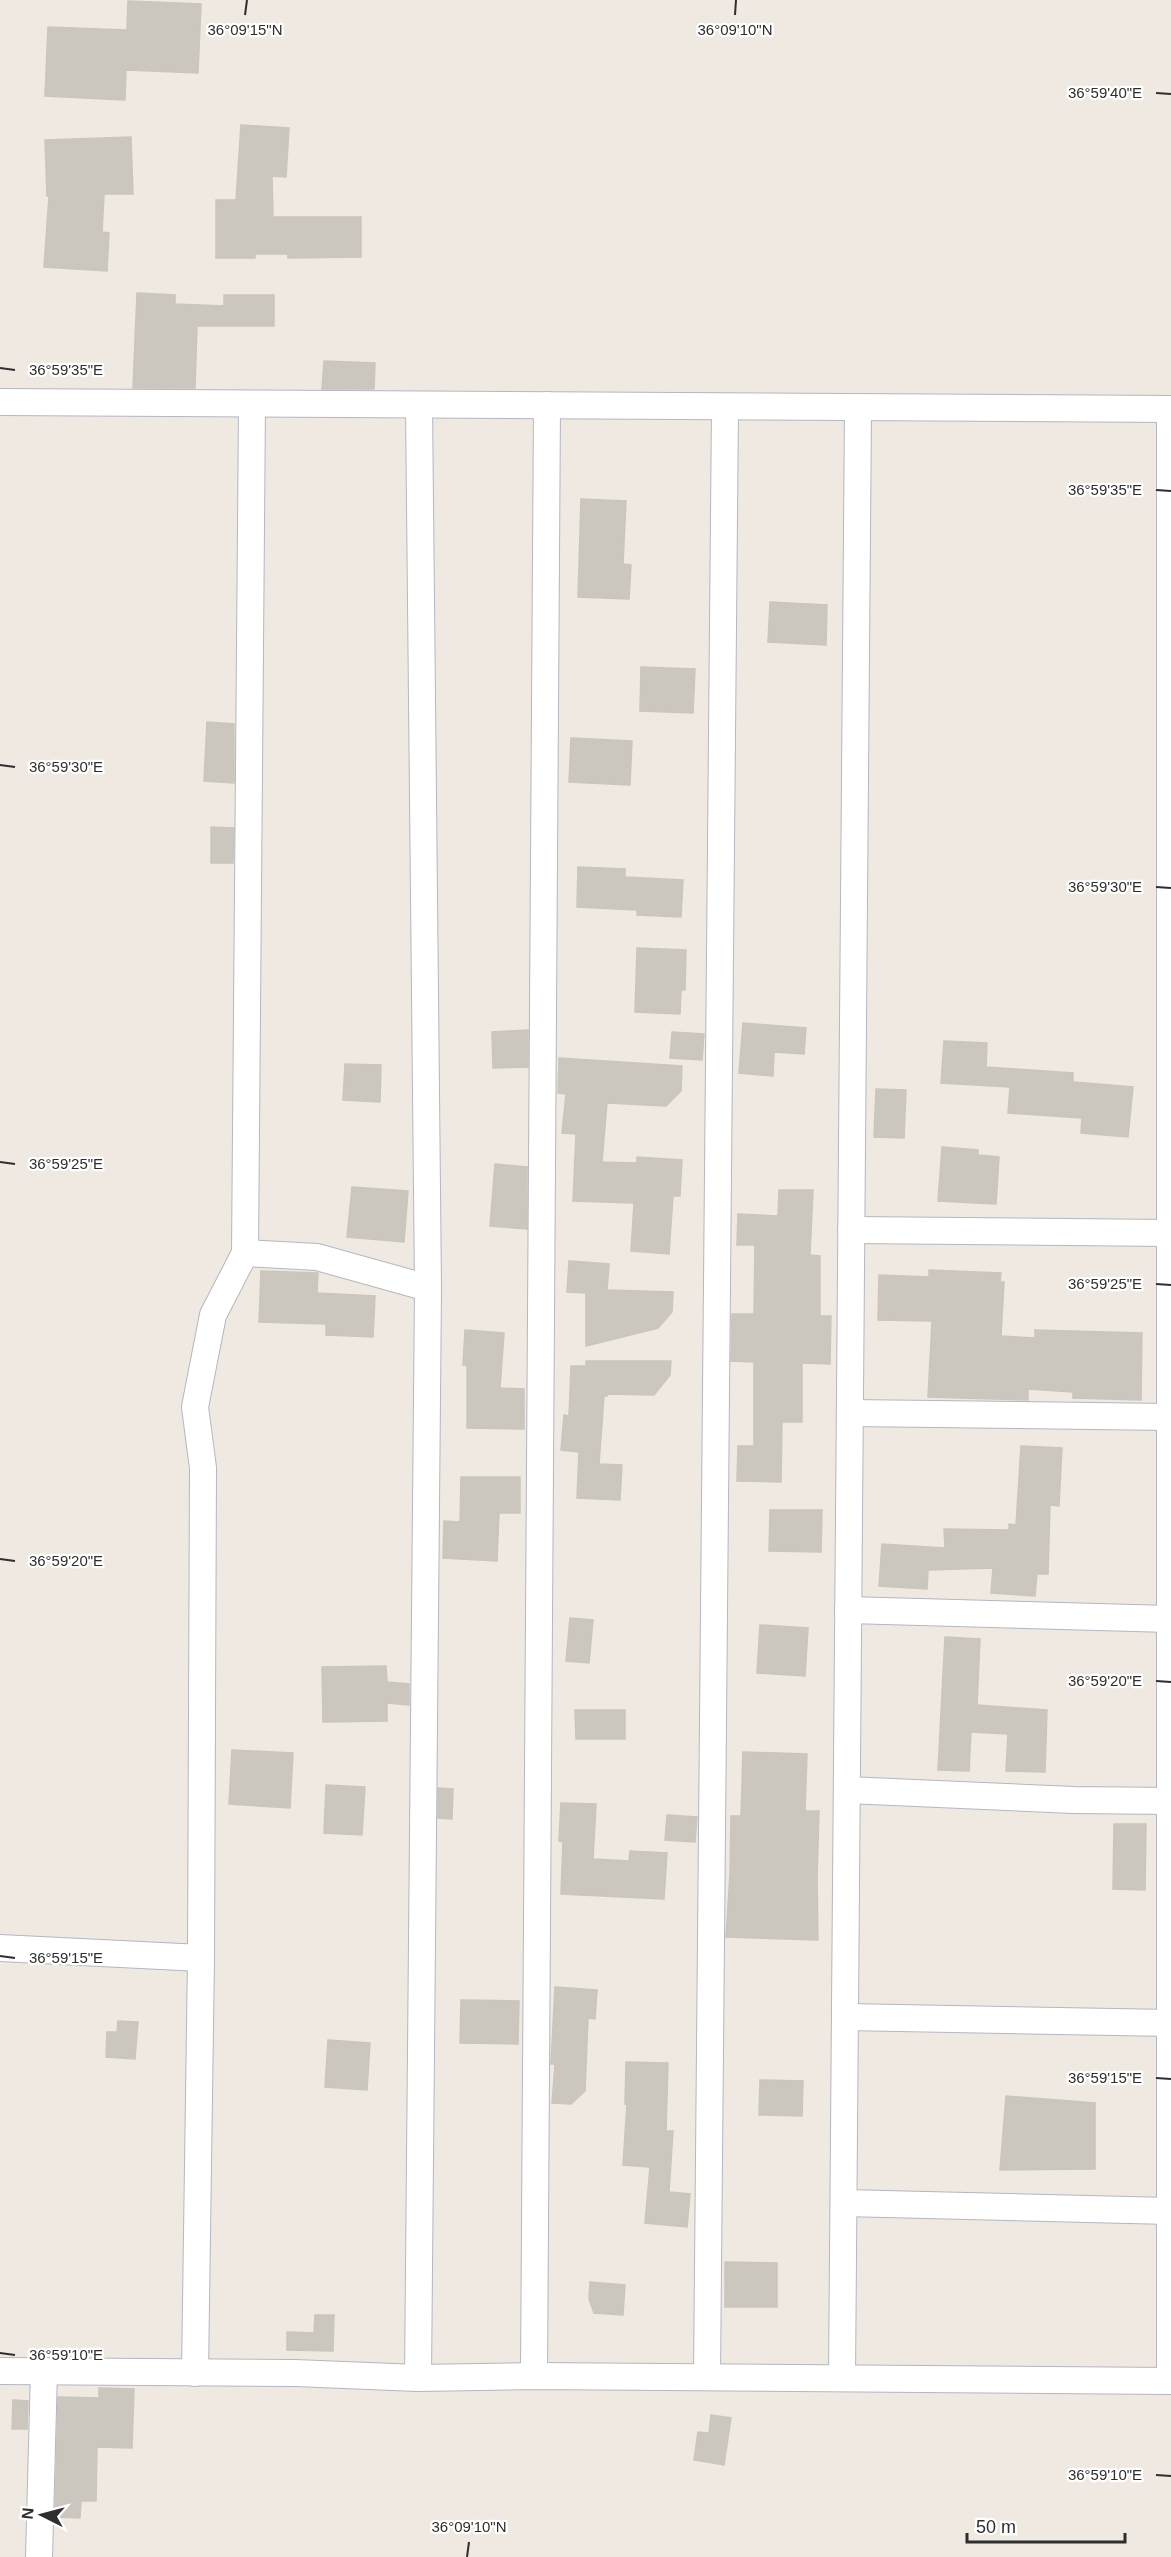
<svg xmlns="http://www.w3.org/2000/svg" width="1171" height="2557" viewBox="0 0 1171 2557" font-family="Helvetica,sans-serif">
<rect width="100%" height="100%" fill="#efe9e1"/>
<g fill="#cbc7bf" stroke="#cbc5ba" stroke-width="1.5">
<polygon points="128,1 201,4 198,73 126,70 125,100 45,96 48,27 127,30"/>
<polygon points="241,125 289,128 286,177 272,176 273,217 361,217 361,257 288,258 288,254 255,254 255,258 216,258 216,200 236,200"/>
<polygon points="131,137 133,194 104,194 102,232 109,233 107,271 44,267 49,196 47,196 45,140"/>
<polygon points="137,293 175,295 175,304 224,306 224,295 274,295 274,326 197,326 195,388 133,388"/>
<polygon points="324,361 375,363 374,389 322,389"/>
<polygon points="581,499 626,501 623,564 631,565 629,599 578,597"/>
<polygon points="770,602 827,605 826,645 768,642"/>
<polygon points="641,667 695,669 693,713 640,711"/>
<polygon points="207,722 234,724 234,783 204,781"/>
<polygon points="571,738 632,741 630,785 569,782"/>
<polygon points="211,827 234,828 233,863 211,863"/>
<polygon points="578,867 625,869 625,877 683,880 681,917 637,915 637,910 577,907"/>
<polygon points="637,948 686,950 685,990 681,990 680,1014 635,1012"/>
<polygon points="743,1023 806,1028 804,1054 774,1052 773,1076 739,1073"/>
<polygon points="528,1030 528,1067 493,1068 492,1032"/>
<polygon points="672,1032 704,1034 702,1060 670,1058"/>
<polygon points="944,1041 987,1043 986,1067 1073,1073 1073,1082 1133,1087 1128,1137 1081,1133 1082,1118 1008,1113 1010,1087 941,1083"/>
<polygon points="559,1058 682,1066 681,1091 666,1106 607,1103 602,1162 637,1163 637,1157 682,1160 680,1196 673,1196 669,1254 631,1251 634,1203 573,1201 576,1134 562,1133 566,1094 558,1093"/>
<polygon points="345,1064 381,1065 380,1102 343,1100"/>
<polygon points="876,1089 906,1090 904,1138 874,1137"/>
<polygon points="942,1147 978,1150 978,1155 999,1157 996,1204 938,1201"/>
<polygon points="495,1164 527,1167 527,1229 490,1226"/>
<polygon points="352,1187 408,1191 404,1242 347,1237"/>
<polygon points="779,1190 813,1190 810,1255 820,1256 820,1316 831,1316 830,1364 802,1363 802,1422 782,1422 781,1482 737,1481 738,1446 754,1446 754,1362 731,1361 732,1314 754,1314 755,1245 737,1245 738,1214 778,1216"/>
<polygon points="569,1261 609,1264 607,1290 673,1292 672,1312 658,1328 586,1346 586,1293 567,1292"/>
<polygon points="929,1270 1001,1273 1000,1282 1004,1282 1001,1336 1035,1338 1035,1330 1142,1333 1141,1400 1073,1398 1073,1392 1028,1389 1028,1400 928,1397 932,1321 878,1320 879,1275 929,1277"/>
<polygon points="261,1271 318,1273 317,1293 375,1296 373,1337 326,1335 326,1324 259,1322"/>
<polygon points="465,1330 504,1333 500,1388 524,1389 524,1429 467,1428 467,1365 463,1365"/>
<polygon points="586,1361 671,1361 670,1375 654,1395 607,1394 607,1396 604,1396 599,1464 622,1465 620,1500 577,1498 579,1452 561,1450 564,1415 569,1416 571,1366 586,1366"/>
<polygon points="1021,1446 1062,1448 1059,1506 1050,1505 1048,1574 1037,1574 1035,1596 991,1593 993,1568 928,1570 927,1589 879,1586 882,1544 945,1548 944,1529 1009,1530 1009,1524 1016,1525"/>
<polygon points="461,1477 520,1477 520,1513 499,1513 497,1561 443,1558 444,1521 460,1522"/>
<polygon points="770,1510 822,1510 821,1552 769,1551"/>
<polygon points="570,1618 593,1620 589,1663 566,1661"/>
<polygon points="760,1625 808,1628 805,1676 757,1673"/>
<polygon points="945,1637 980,1639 977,1705 1047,1710 1045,1772 1006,1771 1008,1734 971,1732 969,1771 938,1770"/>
<polygon points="386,1666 387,1682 409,1684 409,1705 387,1703 387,1721 323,1722 322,1667"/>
<polygon points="575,1710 625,1710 625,1739 576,1739"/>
<polygon points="232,1750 293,1753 290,1808 229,1804"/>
<polygon points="743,1752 807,1754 805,1811 819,1811 817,1879 818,1940 726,1937 730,1874 731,1816 741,1816"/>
<polygon points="326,1785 365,1787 362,1835 324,1833"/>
<polygon points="438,1788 453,1789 452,1819 438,1818"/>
<polygon points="561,1803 596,1804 593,1859 629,1861 630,1851 667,1853 664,1899 561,1894 563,1842 559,1841"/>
<polygon points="667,1815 697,1817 695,1842 665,1840"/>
<polygon points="1114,1824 1146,1824 1145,1890 1113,1889"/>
<polygon points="555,1987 597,1990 595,2019 588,2018 585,2091 571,2104 552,2103 555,2064 551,2064"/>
<polygon points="461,2000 519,2001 518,2044 460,2043"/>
<polygon points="118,2021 138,2022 135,2059 106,2057 107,2032 117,2032"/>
<polygon points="328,2040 370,2043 367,2090 325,2087"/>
<polygon points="626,2062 668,2063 666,2131 673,2131 669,2192 690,2194 687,2227 645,2223 650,2167 623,2165 627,2104 625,2104"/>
<polygon points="760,2080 803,2081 802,2116 759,2115"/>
<polygon points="1006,2096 1095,2103 1095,2169 1000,2170"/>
<polygon points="725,2262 777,2263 777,2307 725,2307"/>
<polygon points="590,2282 625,2285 623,2315 594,2313 589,2299"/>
<polygon points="315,2315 334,2315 333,2351 287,2350 287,2332 314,2333"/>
<polygon points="99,2388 134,2389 132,2448 97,2447 96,2501 81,2501 80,2518 55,2517 58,2397 99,2398"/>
<polygon points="13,2400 28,2401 27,2429 12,2429"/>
<polygon points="711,2415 731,2418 724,2465 694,2460 698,2432 709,2433"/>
</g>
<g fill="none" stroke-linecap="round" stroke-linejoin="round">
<g stroke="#b4b7c1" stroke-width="28">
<g id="minor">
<polyline points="0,402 1171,409"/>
<polyline points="1170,409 1170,2381"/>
<polyline points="851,1230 1170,1233"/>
<polyline points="245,1253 317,1257 428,1288"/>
<polyline points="850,1413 1170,1417"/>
<polyline points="848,1610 1170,1619"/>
<polyline points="847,1790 1074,1800 1170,1801"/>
<polyline points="0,1948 201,1958"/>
<polyline points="845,2017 1170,2023"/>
<polyline points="844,2203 1170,2211"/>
<polyline points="0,2371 295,2373 418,2378 534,2376 1171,2381"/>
<polyline points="195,2373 201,1958 203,1468 195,1407 213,1315 245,1253 252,404"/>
<polyline points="534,2376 547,405"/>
<polyline points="707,2377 725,407"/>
<polyline points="418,2378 428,1288 419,405"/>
<polyline points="842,2378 858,408"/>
<polyline points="39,2557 44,2371"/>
</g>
</g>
<use href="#minor" stroke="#fff" stroke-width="26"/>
</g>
<path fill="none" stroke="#2e2e2e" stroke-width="2" d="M245 15 247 0M735 15 736 0M1156 93 1171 94M0 368 15 370M1156 490 1171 491M0 765 15 767M1156 887 1171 888M0 1162 15 1164M1156 1284 1171 1285M0 1559 15 1561M1156 1681 1171 1682M0 1956 15 1958M1156 2078 1171 2079M0 2353 15 2355M1156 2475 1171 2476M467 2557 469 2542"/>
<g font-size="15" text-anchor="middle" fill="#2e2e2e" stroke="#fff" stroke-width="4.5" stroke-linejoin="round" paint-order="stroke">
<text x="245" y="35">36°09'15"N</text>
<text x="735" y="35">36°09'10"N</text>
<text x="1105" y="98">36°59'40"E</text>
<text x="66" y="375">36°59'35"E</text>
<text x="1105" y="495">36°59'35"E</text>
<text x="66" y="772">36°59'30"E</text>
<text x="1105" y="892">36°59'30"E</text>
<text x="66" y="1169">36°59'25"E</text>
<text x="1105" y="1289">36°59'25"E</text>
<text x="66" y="1566">36°59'20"E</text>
<text x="1105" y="1686">36°59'20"E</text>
<text x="66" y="1963">36°59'15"E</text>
<text x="1105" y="2083">36°59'15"E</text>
<text x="66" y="2360">36°59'10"E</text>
<text x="1105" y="2480">36°59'10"E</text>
<text x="469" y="2532">36°09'10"N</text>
</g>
<g transform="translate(42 2515) rotate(276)" stroke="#ffffff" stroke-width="4.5" paint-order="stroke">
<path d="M0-4.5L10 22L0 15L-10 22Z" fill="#2e2e2e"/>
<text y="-9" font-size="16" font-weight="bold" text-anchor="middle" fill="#2e2e2e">N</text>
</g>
<path d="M967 2533v9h158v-9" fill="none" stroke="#2e2e2e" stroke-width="3"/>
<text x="976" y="2533" font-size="18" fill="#2e2e2e" stroke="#ffffff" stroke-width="4.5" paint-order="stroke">50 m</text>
</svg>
